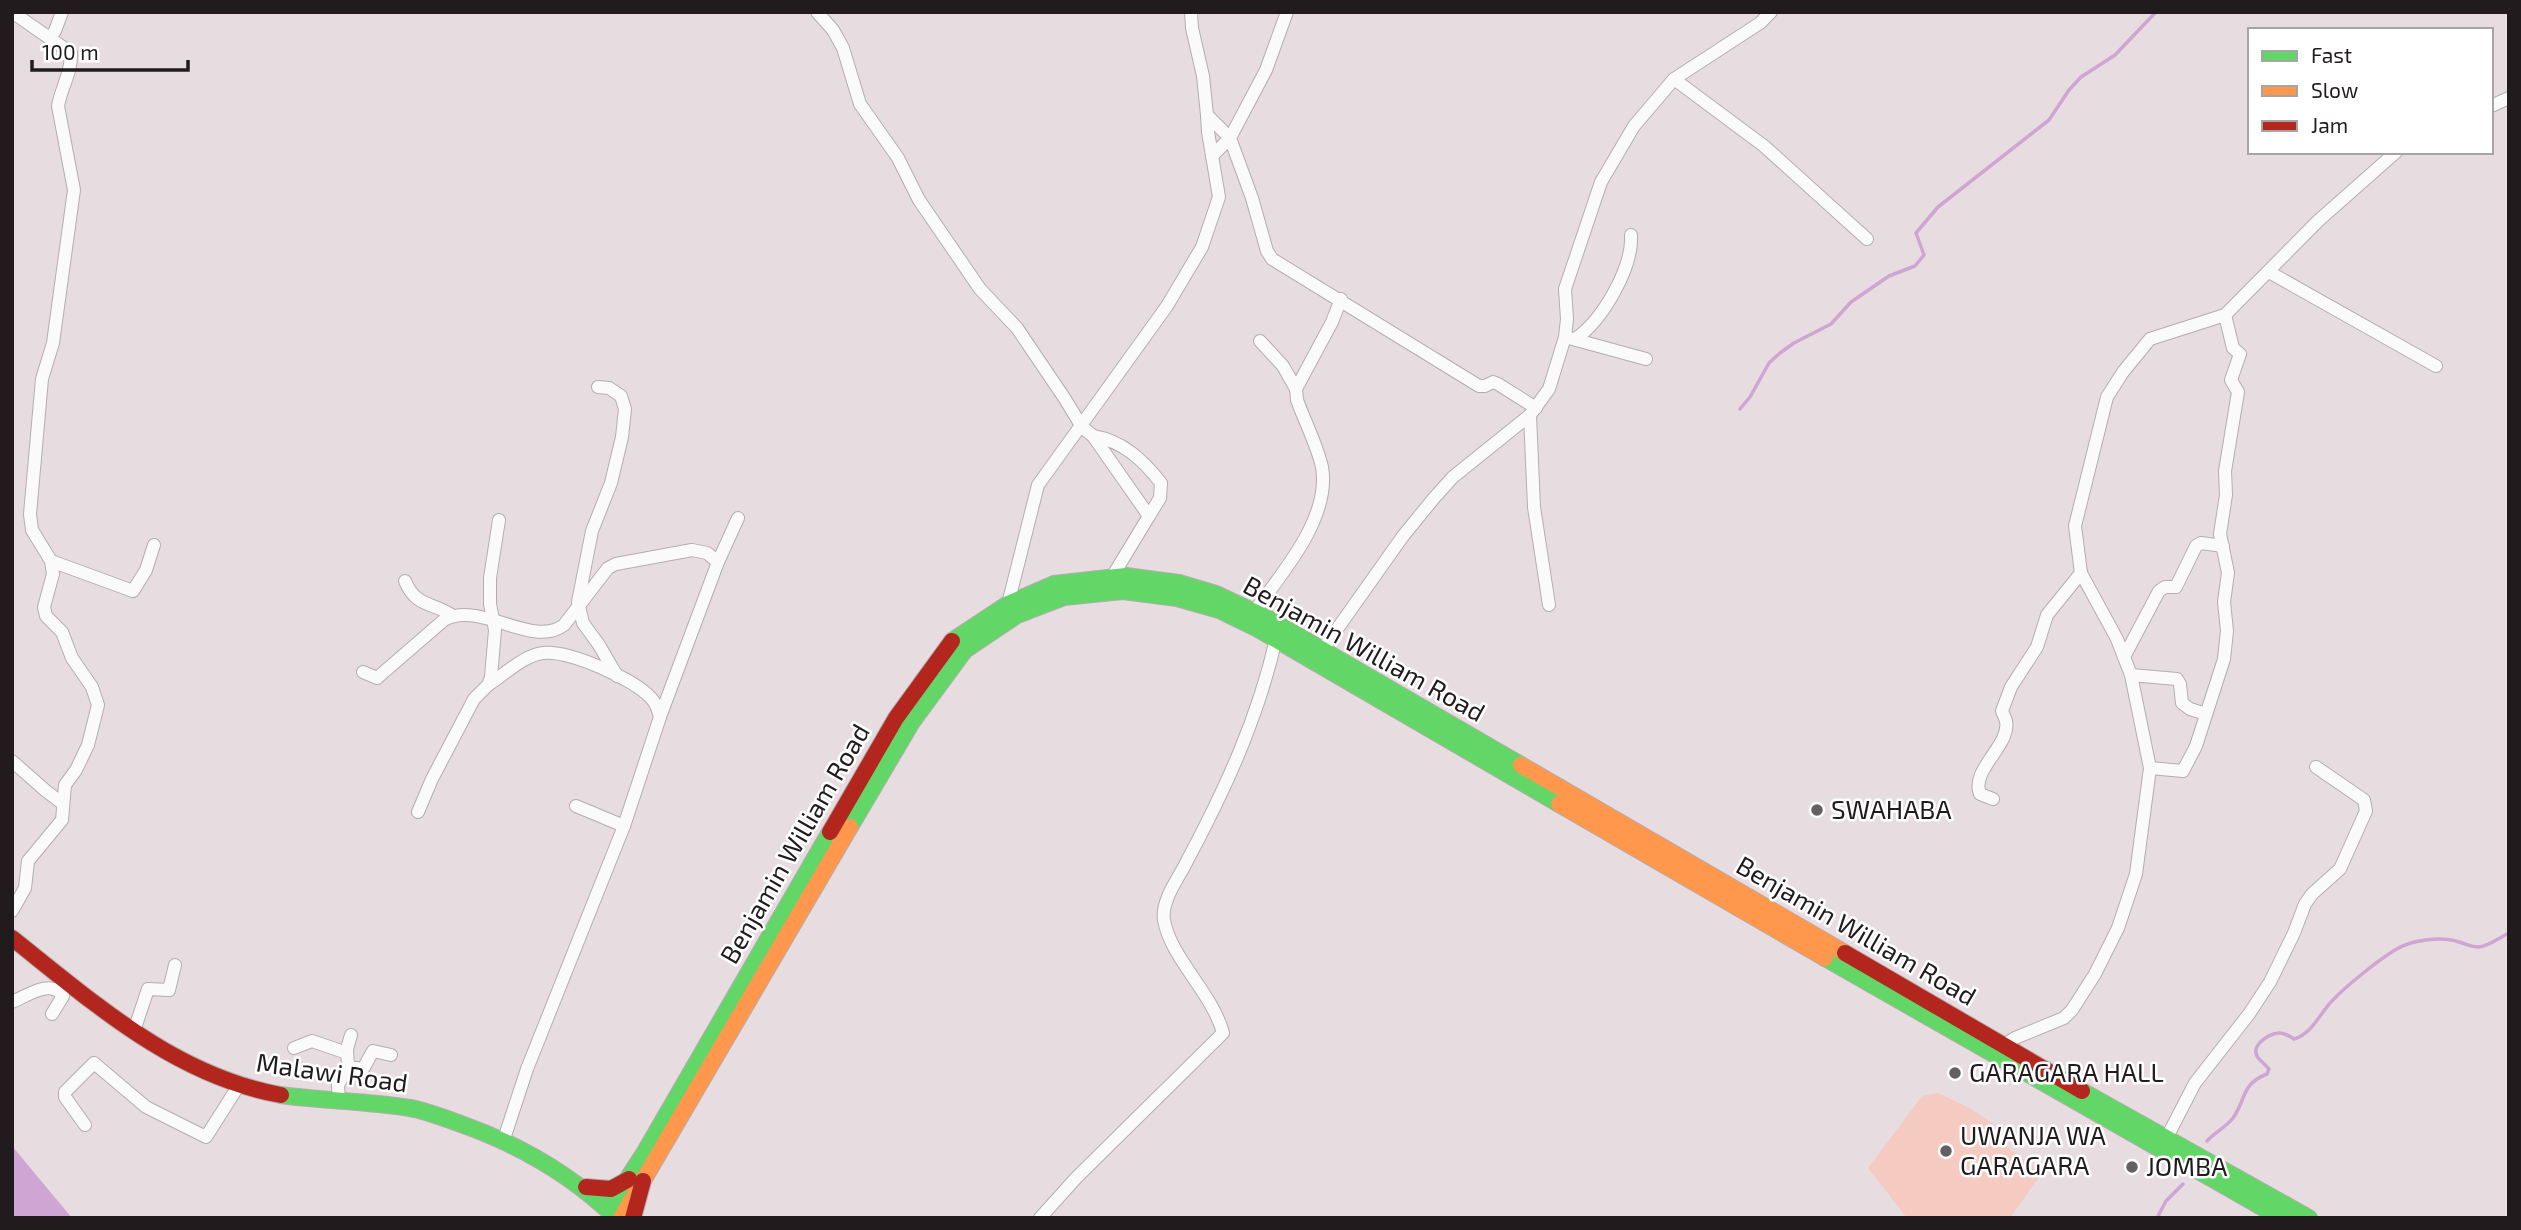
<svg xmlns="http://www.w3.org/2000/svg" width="2521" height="1230" viewBox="0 0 2521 1230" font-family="'Exo 2',sans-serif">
<rect width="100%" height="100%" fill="#e7dde0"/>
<polygon fill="#f4cac1" points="1938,1093 1971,1109 1995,1125 1990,1134 2042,1173 2010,1218 1907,1218 1868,1168 1922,1096"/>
<polygon fill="#cfa5d3" points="12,1146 72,1218 12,1218"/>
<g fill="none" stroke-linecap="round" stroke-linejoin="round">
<g stroke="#cfa5d3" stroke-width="3.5">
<polyline points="1740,409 1750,397 1769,363 1780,353 1794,343 1831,324 1851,302 1889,276 1915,266 1924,255 1916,233 1938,207 2049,120 2069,90 2081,77 2115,55 2156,12"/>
<path d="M2207 1141C2215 1132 2225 1128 2233 1118 2246 1100 2241 1084 2267 1074L2269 1069C2266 1065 2259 1060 2257 1056 2251 1045 2269 1034 2278 1033 2284 1032 2289 1036 2294 1039 2312 1034 2320 1013 2332 1001 2346 986 2377 961 2395 950 2410 940 2441 936 2459 942 2467 944 2470 947 2479 947 2489 946 2499 938 2509 933"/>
<polyline points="2157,1218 2166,1201 2183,1184"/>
</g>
<g stroke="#b4adaf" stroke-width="14">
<g id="street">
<path d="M12 12 71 53C72 72 61 88 58 106L74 190 53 343 42 379 30 514 32 530 51 561 53 574 44 607 46 616 62 632 72 658 92 687 98 705 88 745 76 770 65 785 62 820 28 861 25 888 12 911"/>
<polyline points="817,12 833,30 843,48 860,104 898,158 919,200 980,289 1017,328 1065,399 1082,427 1093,436 1149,516 1112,577 1113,583"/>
<polyline points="1191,12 1192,28 1203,76 1207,115 1230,138 1212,156"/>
<polyline points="1287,12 1266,70 1230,138 1252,198 1267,251 1272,259 1479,386 1485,386 1493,382 1498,384 1536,408"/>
<polyline points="50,37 55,31 62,12"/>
<polyline points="1674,79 1764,146 1867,239"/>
<polyline points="2491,106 2509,98"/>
<polyline points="2269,272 2436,366"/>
<polyline points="1569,338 1646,359"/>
<path d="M1575 339C1602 321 1633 268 1631 235"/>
<polyline points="1260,341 1283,366 1296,389"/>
<polyline points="598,387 609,388 621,396 625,409 622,437 611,483 592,531 578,602 583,623 599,645 617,676"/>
<polyline points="1530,415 1534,507 1549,605"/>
<path d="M1093 436C1123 441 1143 460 1161 483L1160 498 1149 516"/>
<polyline points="51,561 133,591 146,570 154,545"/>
<path d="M405 581C416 608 434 602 453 616"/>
<polyline points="1008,604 1038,485 1167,306 1202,247 1219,197 1208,132 1207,115"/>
<path d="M1254 612C1282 573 1331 518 1322 467 1317 445 1305 422 1297 400L1296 389 1332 322 1341 299"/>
<polyline points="1318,656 1403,536 1434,498 1453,477 1530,415 1549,389 1565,337 1567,319 1565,289 1601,182 1634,126 1674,79 1760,23 1771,12"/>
<polyline points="2124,657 2159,591 2165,587 2176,587 2196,546 2201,543 2223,546"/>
<path d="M363 672 377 678 444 620C481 600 532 649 564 625L608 568 616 564 692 550 707 553 718 562"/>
<polyline points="2131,675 2177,679 2180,684 2182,703 2190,709 2206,714"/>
<path d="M488 685C504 675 524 655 543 653 569 650 634 679 651 698 656 703 658 709 660 717"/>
<polyline points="12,761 46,791 62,803"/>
<polyline points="2150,768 2183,771 2196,746 2224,659 2227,631 2224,602 2228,573 2220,534 2226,495 2225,471 2238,392 2231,380 2240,354 2233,348 2225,315"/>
<path d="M1993 799 1980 794C1970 770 2011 745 2006 721 2005 717 2003 714 2002 711L2011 687 2037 647 2047 615 2081 573"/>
<polyline points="576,806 624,826"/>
<polyline points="418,812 432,779 474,699 488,685 491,677 495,630 490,604 490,578 499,520"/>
<path d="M12 1002C27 996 51 978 63 996L52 1014"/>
<polyline points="134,1031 148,989 169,990 175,965"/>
<polyline points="2004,1045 2015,1038 2064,1018 2072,1010 2095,974 2118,928 2136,874 2150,768 2131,675 2117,639 2081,573 2075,526 2107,397 2123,372 2150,339 2225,315 2318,221 2396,152"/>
<polyline points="294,1048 312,1041 347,1053"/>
<polyline points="348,1067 363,1069 373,1051 391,1055"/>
<polyline points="339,1101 338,1085 348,1067 347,1049 351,1035"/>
<polyline points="85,1125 65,1097 65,1092 94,1063 146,1107 206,1137 239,1085"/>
<polyline points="504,1139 527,1069 624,826 660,717 718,562 738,518"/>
<polyline points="2166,1139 2195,1083 2249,1014 2270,982 2294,933 2305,904 2312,894 2340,869 2366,811 2364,800 2316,767"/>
<path d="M1040 1218 1076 1178 1223 1033C1213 994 1170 957 1164 920 1161 900 1179 878 1187 861 1225 790 1258 718 1276 639"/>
</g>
</g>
<g stroke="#b4adaf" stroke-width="18">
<g id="fast">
<polyline points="952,641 1008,604 1054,584 1126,576 1179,583 1216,594 1269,619 1521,765"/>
<polyline points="850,827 912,722 965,650 1017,615 1064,597 1123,591 1177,598 1219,610 1258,629 1559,804"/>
<polyline points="1825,958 2281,1218"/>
<polyline points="2082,1091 2309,1218"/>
<path d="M281 1095C324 1101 367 1101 410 1108 427 1111 444 1118 461 1124 520 1145 571 1174 616 1218"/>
<polyline points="608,1209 646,1150 830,832"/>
</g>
</g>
<g stroke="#b4adaf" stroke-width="18">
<g id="slow">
<polyline points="1521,765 1845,953"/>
<polyline points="1559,804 1825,958"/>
<polyline points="621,1218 850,827"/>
</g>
</g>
<g stroke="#b4adaf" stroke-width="18">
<g id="jam">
<polyline points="830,832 896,718 952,641"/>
<path d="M12 938C94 1003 175 1076 281 1095"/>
<polyline points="1845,953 2082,1091"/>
<polyline points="586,1187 611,1189 629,1179"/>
<polyline points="633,1218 643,1181"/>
</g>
</g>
<use href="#street" stroke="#fbfafa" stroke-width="12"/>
<use href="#fast" stroke="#63d668" stroke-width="16"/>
<use href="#slow" stroke="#ff974d" stroke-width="16"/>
<use href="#jam" stroke="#b3261e" stroke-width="16"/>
</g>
<g fill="#665f61" stroke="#fff" stroke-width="2.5">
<circle cx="1817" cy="810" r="7"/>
<circle cx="1955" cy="1073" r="7"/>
<circle cx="1946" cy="1151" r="7"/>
<circle cx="2132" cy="1167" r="7"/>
</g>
<g text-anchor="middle" stroke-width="5" stroke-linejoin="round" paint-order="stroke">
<g font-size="26" fill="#211b1d" stroke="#fff">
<text transform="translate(1364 649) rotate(29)" y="9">Benjamin William Road</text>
<text transform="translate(795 844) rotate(-60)" y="9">Benjamin William Road</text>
<text transform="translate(1856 931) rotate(30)" y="9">Benjamin William Road</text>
<text transform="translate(332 1073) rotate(8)" y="9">Malawi Road</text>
</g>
<g font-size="26" fill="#211b1d" stroke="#fff" text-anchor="start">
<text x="1831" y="819">SWAHABA</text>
<text x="1969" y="1082">GARAGARA HALL</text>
<text x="1960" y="1145">UWANJA WA<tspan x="1960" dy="30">GARAGARA</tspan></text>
<text x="2146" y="1176">JOMBA</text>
</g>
</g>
<rect width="2521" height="1230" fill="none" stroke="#211b1d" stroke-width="28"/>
<rect x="2248" y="28" width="245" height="126" fill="#ffffff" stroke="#a6a4a5" stroke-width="2"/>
<rect x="2262" y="51" width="35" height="10" fill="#63d668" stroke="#a6a4a5" stroke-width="2"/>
<text x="2311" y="63" font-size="21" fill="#211b1d">Fast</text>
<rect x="2262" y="86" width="35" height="10" fill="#ff974d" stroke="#a6a4a5" stroke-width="2"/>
<text x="2311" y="98" font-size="21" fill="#211b1d">Slow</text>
<rect x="2262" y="121" width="35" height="10" fill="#b3261e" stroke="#a6a4a5" stroke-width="2"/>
<text x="2311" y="133" font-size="21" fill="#211b1d">Jam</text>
<path d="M32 60v10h156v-10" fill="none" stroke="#211b1d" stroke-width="3.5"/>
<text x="42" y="60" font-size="21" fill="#211b1d" stroke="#ffffff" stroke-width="5" paint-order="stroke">100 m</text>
</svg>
